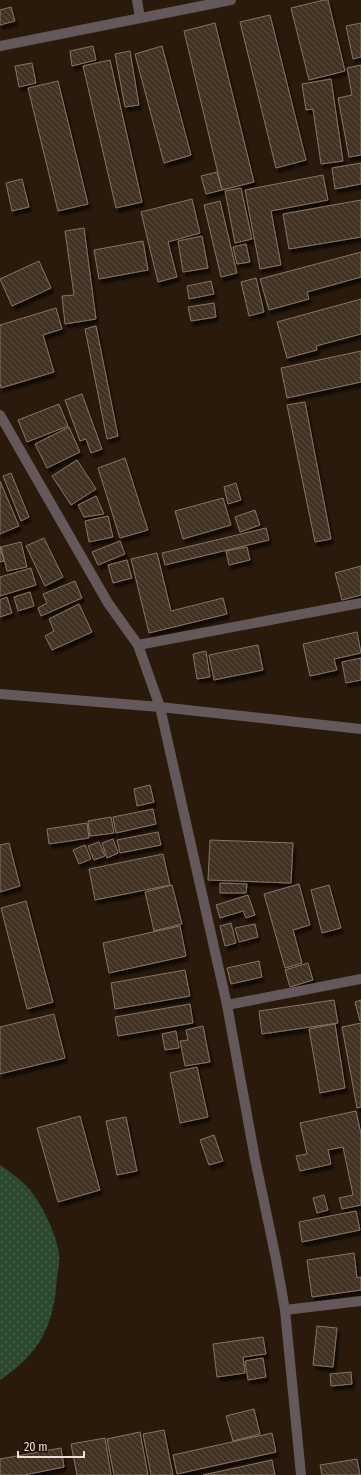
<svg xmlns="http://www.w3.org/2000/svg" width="361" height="1475" viewBox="0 0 361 1475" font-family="'Fira Sans Condensed',sans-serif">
<defs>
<pattern id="park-dots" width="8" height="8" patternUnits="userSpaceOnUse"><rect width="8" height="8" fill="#2c492d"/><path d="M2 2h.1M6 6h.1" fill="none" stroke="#4b634b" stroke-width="1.8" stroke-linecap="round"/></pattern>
<pattern id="building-back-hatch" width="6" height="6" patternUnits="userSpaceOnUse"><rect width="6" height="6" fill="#423123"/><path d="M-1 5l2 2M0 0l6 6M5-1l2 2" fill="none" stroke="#5d4f42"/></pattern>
<filter id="shadow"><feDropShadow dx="2.5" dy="4.5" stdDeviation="1" flood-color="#0009"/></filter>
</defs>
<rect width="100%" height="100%" fill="#291a0c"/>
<path fill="url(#park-dots)" d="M0 1165C11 1172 21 1180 30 1190 42 1204 57 1236 59 1254 60 1262 58 1271 57 1278 54 1325 40 1354 0 1380Z"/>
<g fill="url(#building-back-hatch)" stroke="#877464" filter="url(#shadow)">
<polygon points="324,0 328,0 345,71 309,80 291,8"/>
<polygon points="11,7 15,21 0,25 0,10"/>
<polygon points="270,15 306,160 276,168 240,22"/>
<polygon points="215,23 254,182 222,190 184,31"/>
<polygon points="361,23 361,57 353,59 346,26"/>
<polygon points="93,46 96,60 72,66 70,51"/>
<polygon points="162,46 191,155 164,163 135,54"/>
<polygon points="130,51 139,105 125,107 115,54"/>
<polygon points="110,60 142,202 116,208 83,66"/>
<polygon points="32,63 36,83 19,87 15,66"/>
<polygon points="361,65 361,155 349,157 338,98 352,95 347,68"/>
<polygon points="331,79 343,161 321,164 313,109 306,110 302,84"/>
<polygon points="58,81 88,204 58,211 28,88"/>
<polygon points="361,163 361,184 335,189 332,168"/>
<polygon points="217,172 222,190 206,194 201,176"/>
<polygon points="323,175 328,200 271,211 281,265 260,269 245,190"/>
<polygon points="22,179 29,207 12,211 6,183"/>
<polygon points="241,188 252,239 235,243 225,191"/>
<polygon points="192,199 200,233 168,242 177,277 158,282 141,212"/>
<polygon points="361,200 361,237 289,249 283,214"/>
<polygon points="220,201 237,273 221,277 204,205"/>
<polygon points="84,228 96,319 65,324 62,296 74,295 65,231"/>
<polygon points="202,236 208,268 183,272 178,241"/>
<polygon points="143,241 148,270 99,279 94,250"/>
<polygon points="246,244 250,262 237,264 233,247"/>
<polygon points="361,252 361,277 307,292 309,299 269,310 260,279"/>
<polygon points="39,261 51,288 12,306 0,279"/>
<polygon points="256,278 264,312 249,316 241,282"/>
<polygon points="211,281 214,294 189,299 187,286"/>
<polygon points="361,299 361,334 316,346 317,350 287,358 277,322"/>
<polygon points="214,303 216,317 191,321 188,307"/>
<polygon points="56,308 62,329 43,335 54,372 1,388 0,384 0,325"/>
<polygon points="96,326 118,436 107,439 85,329"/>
<polygon points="361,351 361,382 287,398 281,368"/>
<polygon points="82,394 102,449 91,453 86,439 80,441 65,400"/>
<polygon points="305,402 331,539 315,542 287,405"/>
<polygon points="59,404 68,426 27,442 18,420"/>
<polygon points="69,427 80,452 47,468 35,444"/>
<polygon points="125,458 148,530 120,538 98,468"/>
<polygon points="77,460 96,489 71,505 52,476"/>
<polygon points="11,473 29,517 21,521 3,476"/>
<polygon points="0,481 19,526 0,534"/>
<polygon points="236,483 241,500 228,504 224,487"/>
<polygon points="96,496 104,514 84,517 78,505"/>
<polygon points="223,498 231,525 183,539 175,511"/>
<polygon points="255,510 260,525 240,532 235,517"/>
<polygon points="108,516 113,537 89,542 85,521"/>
<polygon points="266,528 269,540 165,565 162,553"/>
<polygon points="44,538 63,577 45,586 26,546"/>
<polygon points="120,541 125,554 98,565 92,552"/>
<polygon points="21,542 27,567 7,571 1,547"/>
<polygon points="0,546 4,561 0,562"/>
<polygon points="247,547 250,560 229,565 226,551"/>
<polygon points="157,553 171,611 223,598 227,614 149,633 131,559"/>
<polygon points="127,560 132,578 113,583 108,565"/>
<polygon points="361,566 361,595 342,600 335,573"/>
<polygon points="31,568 36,585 0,596 0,577"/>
<polygon points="75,581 82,598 41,616 38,608 47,603 43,594"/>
<polygon points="30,592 34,606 18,611 14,597"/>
<polygon points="7,597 12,613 0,617 0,600"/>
<polygon points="79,604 92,632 52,650 45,636 54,631 49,619"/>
<polygon points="357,632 361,653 334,659 337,670 310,676 303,644"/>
<polygon points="258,645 263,670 214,680 209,655"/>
<polygon points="206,651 210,677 197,679 193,654"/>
<polygon points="361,658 361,680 346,683 342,662"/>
<polygon points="150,785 154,802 137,806 134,789"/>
<polygon points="153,809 156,824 116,833 113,817"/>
<polygon points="111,817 114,833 90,836 88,821"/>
<polygon points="87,823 89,838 49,844 47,829"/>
<polygon points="158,832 161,845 120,853 117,840"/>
<polygon points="113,839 118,853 107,858 102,843"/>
<polygon points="210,840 293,843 291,883 208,880"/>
<polygon points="99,842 105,856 94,860 88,846"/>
<polygon points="9,843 20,886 0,892 0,845"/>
<polygon points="85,845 91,859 79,864 73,850"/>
<polygon points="163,854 170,885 95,900 89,869"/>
<polygon points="220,883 247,884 246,893 220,893"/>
<polygon points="299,884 310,925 293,930 302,963 285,968 264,894"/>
<polygon points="172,885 182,924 154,931 145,892"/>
<polygon points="329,885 341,928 322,933 311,890"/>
<polygon points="248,895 255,915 246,918 243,911 220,918 216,905"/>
<polygon points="26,901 53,1002 27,1009 1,908"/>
<polygon points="231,923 236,943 225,946 220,926"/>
<polygon points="255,924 258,937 239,942 235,928"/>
<polygon points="180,926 186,956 109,973 103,943"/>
<polygon points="259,961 262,977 231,984 227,968"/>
<polygon points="308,963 313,980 290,987 285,970"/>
<polygon points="185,970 190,996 115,1009 111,983"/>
<polygon points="334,1000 338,1023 262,1034 259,1011"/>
<polygon points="361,1000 361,1021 360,1021 355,1002"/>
<polygon points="190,1004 193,1023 118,1036 115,1017"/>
<polygon points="54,1014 65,1058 0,1074 0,1027"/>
<polygon points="361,1023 361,1107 357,1108 342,1027"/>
<polygon points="335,1024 345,1088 320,1093 309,1029"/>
<polygon points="203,1026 210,1062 185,1066 180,1041 188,1040 186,1030"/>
<polygon points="176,1031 179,1048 165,1050 162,1034"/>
<polygon points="197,1067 208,1117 180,1123 170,1073"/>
<polygon points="356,1111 361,1134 361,1205 342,1209 339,1198 353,1195 343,1147 328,1150 331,1164 300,1171 296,1156 307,1154 300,1123"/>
<polygon points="80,1116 100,1190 58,1202 37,1128"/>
<polygon points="126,1117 137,1171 117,1175 106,1121"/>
<polygon points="214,1135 223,1161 209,1165 200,1140"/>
<polygon points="324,1195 328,1210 317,1213 313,1198"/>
<polygon points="356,1211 360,1230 302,1242 299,1222"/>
<polygon points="354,1253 357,1278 361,1277 361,1290 312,1297 307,1260"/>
<polygon points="317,1326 337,1328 333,1367 313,1365"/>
<polygon points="263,1337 266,1354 243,1357 245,1373 217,1377 213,1344"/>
<polygon points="263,1358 266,1377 248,1380 245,1361"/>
<polygon points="351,1372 352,1384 331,1386 330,1374"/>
<polygon points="254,1409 260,1434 233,1441 226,1416"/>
<polygon points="164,1430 173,1475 151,1475 143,1434"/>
<polygon points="140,1432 148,1475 114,1475 107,1439"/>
<polygon points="272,1433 276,1452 177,1474 173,1455"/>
<polygon points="105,1438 111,1475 77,1475 71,1444"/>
<polygon points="61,1448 64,1467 24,1475 0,1475 0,1459"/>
<polygon points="357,1459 360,1475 322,1475 320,1465"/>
<polygon points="272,1460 275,1475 203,1475"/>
</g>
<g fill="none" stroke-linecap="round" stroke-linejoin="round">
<g stroke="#64585a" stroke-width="10">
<polyline points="137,0 140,18"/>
<polyline points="0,46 231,0"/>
<polyline points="0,415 108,603 138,645 160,707 227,1005 255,1159 276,1259 285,1310 301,1475"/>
<polyline points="138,645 361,603"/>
<polyline points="0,694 160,707 361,729"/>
<polyline points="227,1005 361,979"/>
<polyline points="285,1310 361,1301"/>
</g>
</g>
<path d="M18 1451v6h66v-6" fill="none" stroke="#ebe0d7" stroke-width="2"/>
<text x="24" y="1451" font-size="12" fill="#ebe0d7" stroke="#1f1004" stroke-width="3" paint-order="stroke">20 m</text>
</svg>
